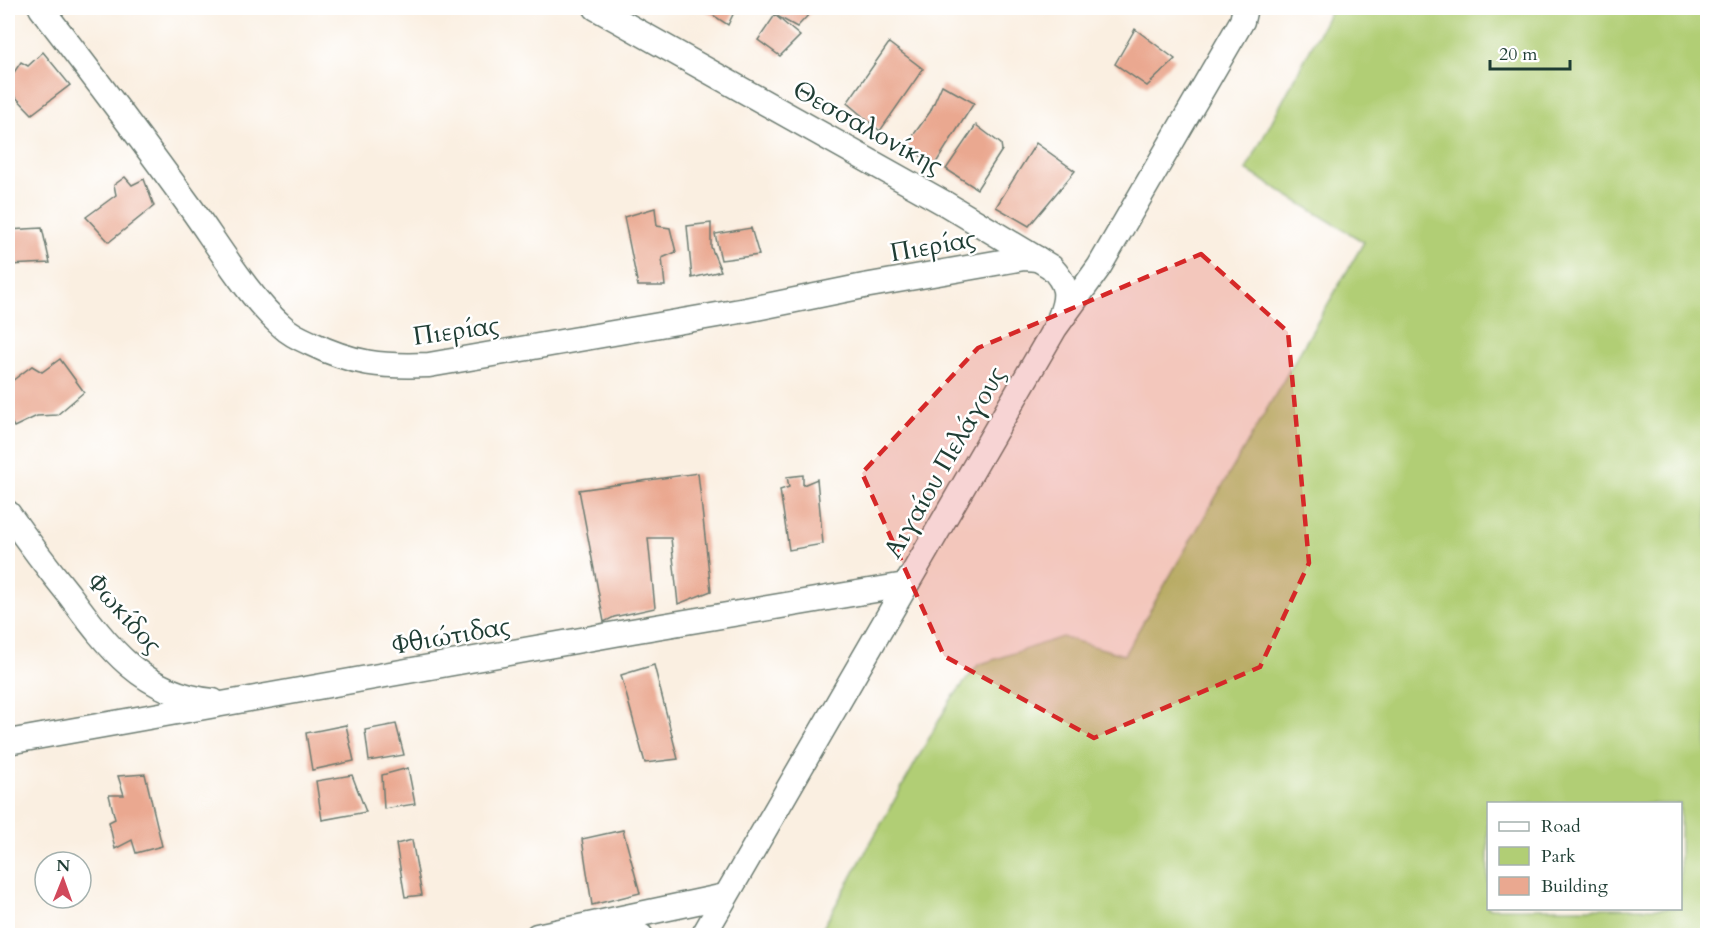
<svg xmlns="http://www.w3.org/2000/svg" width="1715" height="943" viewBox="0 0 1715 943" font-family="Cardo,serif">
<rect width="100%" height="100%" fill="#fff"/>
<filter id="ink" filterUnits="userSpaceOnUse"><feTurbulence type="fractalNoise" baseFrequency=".0167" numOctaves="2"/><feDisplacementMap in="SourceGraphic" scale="12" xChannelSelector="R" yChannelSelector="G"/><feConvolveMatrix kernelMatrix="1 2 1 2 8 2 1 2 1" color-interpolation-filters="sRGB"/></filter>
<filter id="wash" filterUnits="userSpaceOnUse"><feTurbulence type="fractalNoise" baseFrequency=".008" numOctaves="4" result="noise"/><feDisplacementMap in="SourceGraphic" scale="24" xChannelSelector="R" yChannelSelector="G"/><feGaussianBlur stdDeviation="1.35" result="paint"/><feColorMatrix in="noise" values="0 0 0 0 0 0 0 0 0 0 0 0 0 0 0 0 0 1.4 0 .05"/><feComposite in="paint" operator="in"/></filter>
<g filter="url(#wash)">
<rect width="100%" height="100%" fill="#faefe1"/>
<path fill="#b1ce75" stroke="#688654" stroke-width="1.5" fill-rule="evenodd" d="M1332 8H1707V935H819L950 701 978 665 1062 637 1124 655 1364 242 1246 170ZM1488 804H1680V908H1488Z"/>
<g id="blocks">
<g fill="#eaa890">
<polygon points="702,8 736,8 728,25"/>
<polygon points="779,8 810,8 813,10 797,27 775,15"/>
<polygon points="775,15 800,36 780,56 758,40"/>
<polygon points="1135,29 1175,59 1147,86 1115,64"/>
<polygon points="889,43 923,69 880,131 847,103"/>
<polygon points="43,52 70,85 32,114 8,89 8,81 21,62 28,66"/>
<polygon points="942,85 974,103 934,166 906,145 930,112"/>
<polygon points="976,125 1001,144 1002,150 977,189 946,169"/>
<polygon points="1036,143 1075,171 1029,226 996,207"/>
<polygon points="125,177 132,185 144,179 154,206 109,242 86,217 116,195 114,185"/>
<polygon points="655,208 657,226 670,228 676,252 662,258 665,286 638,286 624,217"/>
<polygon points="711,223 711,247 721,271 692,278 687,226"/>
<polygon points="42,228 50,263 8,265 8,230"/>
<polygon points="751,228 759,255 721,260 715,234"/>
<polygon points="60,359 84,392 57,415 37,416 14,427 8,417 8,384 32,366 42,372"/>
<polygon points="698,473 711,591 678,604 671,538 648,538 655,608 614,617 604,622 579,490"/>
<polygon points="803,475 803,485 817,479 823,544 789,550 780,490 789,487 787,477"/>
<polygon points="654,665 678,759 645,763 621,675"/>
<polygon points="396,724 404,755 369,761 365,730"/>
<polygon points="346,725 354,761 312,770 306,733"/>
<polygon points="408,768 415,804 384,809 382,775"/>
<polygon points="145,774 162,846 136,853 132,840 115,849 109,822 115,819 109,795 124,795 118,776"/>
<polygon points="352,775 366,812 322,820 316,781"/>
<polygon points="623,830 640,893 592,905 582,839"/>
<polygon points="412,840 422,895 405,897 396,844"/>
</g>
</g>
</g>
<g filter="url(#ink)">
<use href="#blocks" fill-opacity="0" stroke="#6c7b71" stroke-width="1.5"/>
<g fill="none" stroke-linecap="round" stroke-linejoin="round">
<g stroke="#6c7b71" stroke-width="27">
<g id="street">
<path d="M41 8C92 74 142 140 191 208 217 244 250 299 283 327 290 334 301 339 310 343 353 364 382 367 429 365L746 310 864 286 1024 258 1038 259"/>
<path d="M596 8 946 204 1051 267C1067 284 1069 294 1060 317"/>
<path d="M8 513C27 540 47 567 68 593 108 647 142 694 213 701"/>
<polyline points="8,742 632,631 905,585"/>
<polyline points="602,926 624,928 641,936"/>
<polyline points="537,936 725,896"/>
<polyline points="703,936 1055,328 1099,267 1242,21 1245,8"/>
</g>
</g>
<use href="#street" stroke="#fff" stroke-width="24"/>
</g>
</g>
<path fill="#d62828" fill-opacity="0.2" stroke="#d62828" stroke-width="4.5" stroke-dasharray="12 8" stroke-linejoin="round" d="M1201 254 1288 332 1309 563 1260 667 1094 738 944 656 862 473 978 348Z"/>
<g text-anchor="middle" stroke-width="5" stroke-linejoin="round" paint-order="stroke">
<g font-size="26" fill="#1f3d34" stroke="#fff">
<text transform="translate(868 127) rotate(29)" y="9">Θεσσαλονίκης</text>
<text transform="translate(933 245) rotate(-10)" y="9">Πιερίας</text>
<text transform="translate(456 330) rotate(-8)" y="9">Πιερίας</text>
<text transform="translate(944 462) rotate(-60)" y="9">Αιγαίου Πελάγους</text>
<text transform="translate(125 613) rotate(48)" y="9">Φωκίδος</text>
<text transform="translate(451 635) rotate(-10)" y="9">Φθιώτιδας</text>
</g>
</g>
<rect width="1715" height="943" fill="none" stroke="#fff" stroke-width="30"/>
<rect x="1487" y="802" width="195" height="108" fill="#ffffff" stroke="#a5b1ae" stroke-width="1.5"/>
<rect x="1499" y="822" width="30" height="9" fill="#ffffff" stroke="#a5b1ae" stroke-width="1.5"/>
<text x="1541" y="832" font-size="18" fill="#1f3d34">Road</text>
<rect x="1499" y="847" width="30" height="18" fill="#b1ce75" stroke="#a5b1ae" stroke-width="1.5"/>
<text x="1541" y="862" font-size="18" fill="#1f3d34">Park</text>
<rect x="1499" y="877" width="30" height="18" fill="#eaa890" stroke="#a5b1ae" stroke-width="1.5"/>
<text x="1541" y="892" font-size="18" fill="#1f3d34">Building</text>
<g transform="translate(63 880) rotate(1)"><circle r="28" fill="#ffffff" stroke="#a5b1ae" stroke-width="1.5"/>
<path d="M0-4.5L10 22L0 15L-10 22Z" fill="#d1495b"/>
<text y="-9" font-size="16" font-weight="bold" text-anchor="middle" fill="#1f3d34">N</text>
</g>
<path d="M1490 60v9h80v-9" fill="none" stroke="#1f3d34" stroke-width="3"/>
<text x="1499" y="60" font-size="18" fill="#1f3d34" stroke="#ffffff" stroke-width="4.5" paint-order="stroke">20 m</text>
</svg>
